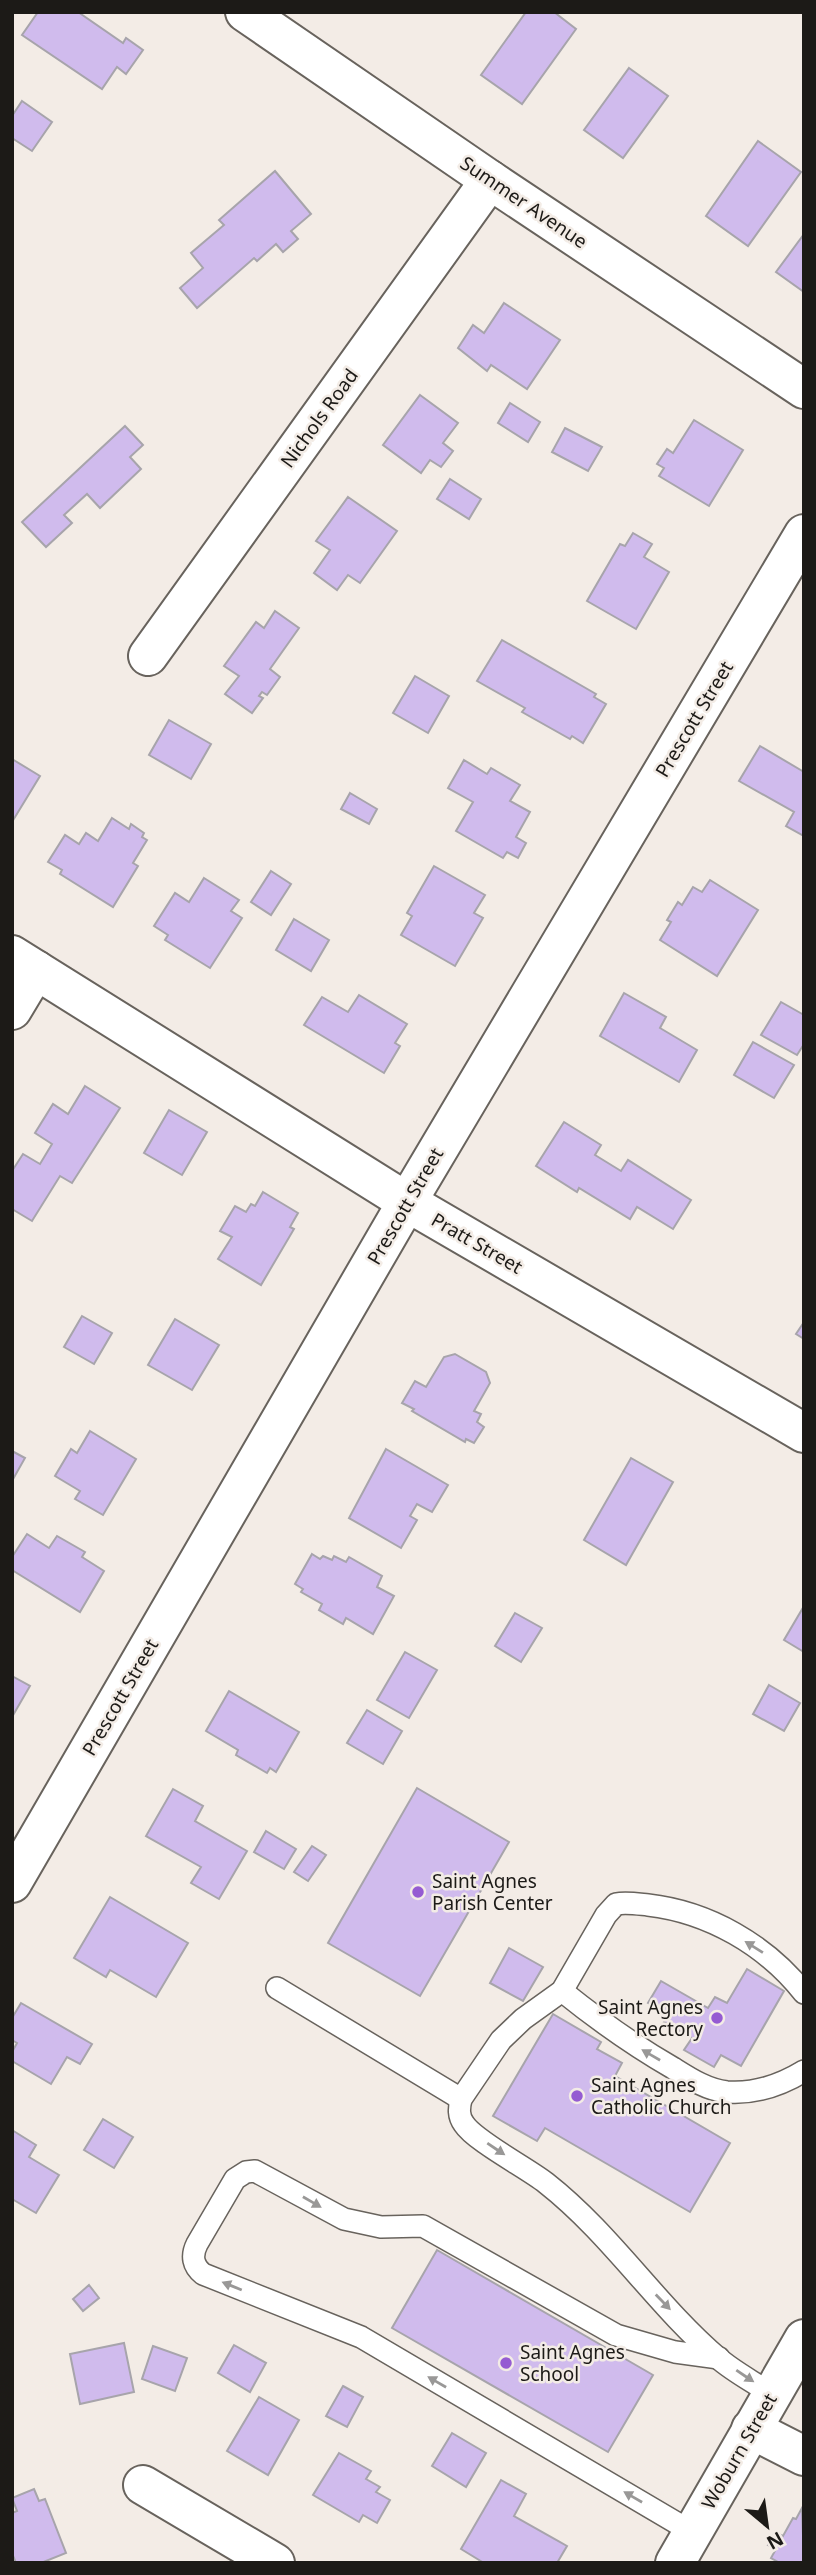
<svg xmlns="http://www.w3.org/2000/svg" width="816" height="2575" viewBox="0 0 816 2575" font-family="'Noto Sans',sans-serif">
<rect width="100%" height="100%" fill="#f3ece6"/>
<g fill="#d0bbed" stroke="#a7a4ab" stroke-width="2">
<polygon points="38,12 78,12 123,43 126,38 143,50 126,74 117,67 102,89 22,35"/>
<polygon points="526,12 554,12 576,29 522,104 481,75"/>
<polygon points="629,68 668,96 623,158 584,130"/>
<polygon points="22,101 52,122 32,151 12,138 12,116"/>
<polygon points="758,141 801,172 748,246 706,216"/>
<polygon points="275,171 311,214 291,231 298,239 283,252 276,244 257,261 254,258 197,308 180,288 203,268 191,253 224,225 219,220"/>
<polygon points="804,234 804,292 776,272"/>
<polygon points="504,303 560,340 527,389 491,365 487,371 458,348 473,325 484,333"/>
<polygon points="420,395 458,423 443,443 453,451 441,467 430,460 421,473 383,445"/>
<polygon points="510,403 540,422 528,442 498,423"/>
<polygon points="694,420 743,450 709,506 659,476 664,468 657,464 667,449 673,453"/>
<polygon points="125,426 143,445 130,457 141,469 100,508 87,494 64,515 72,523 46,547 22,522"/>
<polygon points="565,428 602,447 588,471 552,452"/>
<polygon points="450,479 481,499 469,519 437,499"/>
<polygon points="348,497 397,531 360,583 348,575 337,590 314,573 330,550 316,541"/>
<polygon points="633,533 652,544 644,557 669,572 636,629 587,601 620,544 625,546"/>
<polygon points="275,611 299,628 270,669 280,677 267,695 262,692 259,696 263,698 252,713 225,694 239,676 224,666 256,622 264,628"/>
<polygon points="502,640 596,694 594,697 606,704 583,743 572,736 570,739 522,712 525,708 477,681"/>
<polygon points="415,676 449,696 428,733 393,713"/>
<polygon points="169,720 211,744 191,779 149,755"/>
<polygon points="760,746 804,772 804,836 786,826 794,812 739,781"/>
<polygon points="12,759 40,776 12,822"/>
<polygon points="464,760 487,774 491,768 520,785 510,801 530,812 516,837 526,843 518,858 507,852 503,858 456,831 473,802 448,788"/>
<polygon points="350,793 377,809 369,824 341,809"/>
<polygon points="112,818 129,829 131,824 144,833 142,837 147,840 133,863 138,866 113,907 60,874 62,870 48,862 65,835 79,844 86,833 98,841"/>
<polygon points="434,866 485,895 474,913 483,918 455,966 401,935 412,916 407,913"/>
<polygon points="271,871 291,884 271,915 251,902"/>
<polygon points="204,878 239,900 231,911 242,918 210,968 165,940 168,935 154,926 175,893 189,902"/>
<polygon points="710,880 758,910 717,976 660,940 671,922 667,920 678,902 682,905 693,887 702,892"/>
<polygon points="294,919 329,940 311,971 276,950"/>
<polygon points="624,993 666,1017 660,1028 697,1050 679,1082 600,1036"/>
<polygon points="359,995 407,1024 395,1043 400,1046 384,1073 304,1025 322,997 348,1012"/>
<polygon points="781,1002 804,1015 804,1044 797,1055 761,1035"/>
<polygon points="753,1042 794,1065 774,1098 734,1075"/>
<polygon points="85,1086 120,1108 72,1183 60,1176 32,1221 12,1209 12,1171 23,1154 40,1164 52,1144 35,1133 53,1104 68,1114"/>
<polygon points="169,1110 207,1132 182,1175 144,1153"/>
<polygon points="564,1122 601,1145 595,1155 621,1171 628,1160 691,1200 673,1229 637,1207 630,1219 579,1188 577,1192 536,1166"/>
<polygon points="263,1192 298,1213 290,1227 294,1229 261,1285 218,1259 232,1237 220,1231 235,1206 246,1212 251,1204 255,1206"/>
<polygon points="82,1316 112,1333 94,1364 64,1347"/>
<polygon points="175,1319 219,1345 192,1390 148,1365"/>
<polygon points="804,1322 804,1339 796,1334"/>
<polygon points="455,1354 486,1372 490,1383 474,1411 481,1414 477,1422 484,1427 474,1443 466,1439 465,1442 412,1411 414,1409 402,1403 415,1381 426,1387 444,1357"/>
<polygon points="90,1431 136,1459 103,1515 75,1499 80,1491 55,1476 71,1449 77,1453"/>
<polygon points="386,1449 448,1485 432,1512 417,1504 410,1516 417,1520 401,1548 349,1518"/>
<polygon points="12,1451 25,1458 12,1481"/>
<polygon points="631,1458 673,1482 626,1565 584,1540"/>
<polygon points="27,1534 49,1548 57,1536 85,1552 82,1557 104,1571 80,1612 12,1570 12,1557"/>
<polygon points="312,1554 320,1559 323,1556 332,1560 334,1556 346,1562 349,1557 382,1576 377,1587 394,1596 373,1634 346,1618 343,1624 319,1610 322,1604 301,1592 303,1589 295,1584"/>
<polygon points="804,1606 804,1652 784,1640"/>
<polygon points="515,1613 542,1628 521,1662 495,1646"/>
<polygon points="405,1652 437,1670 409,1718 377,1700"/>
<polygon points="12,1676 30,1686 12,1717"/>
<polygon points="769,1685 800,1703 784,1731 753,1714"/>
<polygon points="229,1691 299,1732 276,1772 270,1768 267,1773 236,1755 238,1750 206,1731"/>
<polygon points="367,1710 402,1731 383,1764 347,1743"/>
<polygon points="417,1788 509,1842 420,1996 328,1943"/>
<polygon points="173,1789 203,1806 195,1821 247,1851 219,1899 191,1883 201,1867 146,1836"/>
<polygon points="266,1831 296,1849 284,1869 254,1852"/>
<polygon points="312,1846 326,1855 308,1881 294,1872"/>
<polygon points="110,1897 188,1943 156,1997 110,1970 106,1977 74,1958"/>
<polygon points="509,1948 543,1967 523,2001 490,1983"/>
<polygon points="747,1969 784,1991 741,2066 721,2055 714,2067 684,2050 692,2038 664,2022 669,2015 648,2003 661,1981 708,2008 715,1997 727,2003"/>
<polygon points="21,2003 92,2044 80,2064 67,2057 51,2084 12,2061 12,2052 17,2043 12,2040 12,2018"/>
<polygon points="553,2014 601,2042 597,2049 622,2063 615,2076 730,2143 690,2212 545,2128 537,2141 493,2116"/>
<polygon points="103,2119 133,2137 114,2168 84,2150"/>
<polygon points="12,2130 36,2145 29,2157 59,2175 36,2213 12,2199"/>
<polygon points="437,2250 653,2375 608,2452 392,2328"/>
<polygon points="89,2285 99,2298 83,2311 73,2299"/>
<polygon points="124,2343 134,2392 80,2404 70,2354"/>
<polygon points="234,2345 266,2363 250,2392 218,2373"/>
<polygon points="153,2346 187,2358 175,2391 142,2379"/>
<polygon points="343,2386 363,2397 347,2427 326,2416"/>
<polygon points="259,2397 299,2420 268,2475 227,2451"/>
<polygon points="452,2433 486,2453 466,2487 432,2466"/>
<polygon points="339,2453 371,2471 366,2479 380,2487 376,2492 390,2500 377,2523 363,2515 359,2522 313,2495"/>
<polygon points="501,2480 526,2494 514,2516 567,2546 557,2563 484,2563 461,2549"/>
<polygon points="34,2489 39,2501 45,2499 66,2553 41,2563 16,2563 12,2553 12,2513 17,2511 12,2498"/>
<polygon points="802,2508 804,2563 780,2563 771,2558 776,2549 768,2545 775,2532 783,2536 793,2518 796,2519"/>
</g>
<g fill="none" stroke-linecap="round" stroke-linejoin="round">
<g stroke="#68635d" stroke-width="24">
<g id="lane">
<polyline points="277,1988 461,2099"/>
<path d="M562 1991C598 2020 633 2045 673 2068 689 2078 707 2090 727 2092 754 2094 781 2085 804 2071"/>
<path d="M771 2394C754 2382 734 2372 718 2358 656 2305 611 2234 546 2183 527 2168 475 2141 464 2124 458 2116 459 2108 461 2099L501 2040 523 2019 562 1991 606 1915 616 1904C626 1902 638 1904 648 1905 709 1912 766 1945 804 1993"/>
<path d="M692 2532 361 2337 203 2274C193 2266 191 2256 197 2244L235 2179 246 2172 255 2171 344 2219 381 2227 423 2226 616 2335 675 2352 719 2358"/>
</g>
</g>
<g stroke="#68635d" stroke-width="42">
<g id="street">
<polyline points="148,656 490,180"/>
<polyline points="12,955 407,1202 804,1433"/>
<polyline points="12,1010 36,970"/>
<polyline points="12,1883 407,1202 804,534"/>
<polyline points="751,2429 804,2456"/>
<polyline points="143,2485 275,2563"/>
</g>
</g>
<g stroke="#68635d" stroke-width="42">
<g id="secondary">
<polyline points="245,12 490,180 804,389"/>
<polyline points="675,2563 804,2339"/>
</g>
</g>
<use href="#lane" stroke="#fff" stroke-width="21"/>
<use href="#street" stroke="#fff" stroke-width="38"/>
<use href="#secondary" stroke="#fff" stroke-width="38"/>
</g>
<defs><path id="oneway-solid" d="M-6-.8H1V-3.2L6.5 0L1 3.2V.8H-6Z" transform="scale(1.75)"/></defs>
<g fill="#999897">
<use href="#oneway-solid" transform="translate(754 1947) rotate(-148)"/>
<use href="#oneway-solid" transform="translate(651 2055) rotate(-150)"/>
<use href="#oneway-solid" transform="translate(496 2149) rotate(34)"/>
<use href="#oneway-solid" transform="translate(312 2202) rotate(30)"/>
<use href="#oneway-solid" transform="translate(232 2286) rotate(-158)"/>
<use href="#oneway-solid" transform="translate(663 2302) rotate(46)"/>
<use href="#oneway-solid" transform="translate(745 2376) rotate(34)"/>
<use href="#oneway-solid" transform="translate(437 2382) rotate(-150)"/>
<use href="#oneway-solid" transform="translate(633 2497) rotate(-150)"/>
</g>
<g fill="#955bd2" stroke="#f3ece6" stroke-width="2.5">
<circle cx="418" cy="1892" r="7"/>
<circle cx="717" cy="2018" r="7"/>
<circle cx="577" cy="2096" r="7"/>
<circle cx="506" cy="2363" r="7"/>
</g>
<g text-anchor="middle" stroke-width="5" stroke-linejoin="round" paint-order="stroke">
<g font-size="19" fill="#1c1a17" stroke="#f3ece6">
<text transform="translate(524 202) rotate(34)" y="7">Summer Avenue</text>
<text transform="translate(319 418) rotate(-54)" y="7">Nichols Road</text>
<text transform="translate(694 719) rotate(-59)" y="7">Prescott Street</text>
<text transform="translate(405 1206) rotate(-60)" y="7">Prescott Street</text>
<text transform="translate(477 1243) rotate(30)" y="7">Pratt Street</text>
<text transform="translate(120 1697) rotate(-60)" y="7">Prescott Street</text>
<text transform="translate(739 2451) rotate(-60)" y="7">Woburn Street</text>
</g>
<g font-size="19" fill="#1c1a17" stroke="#f3ece6" text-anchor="start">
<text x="432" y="1888">Saint Agnes<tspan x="432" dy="22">Parish Center</tspan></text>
<text x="703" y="2014" text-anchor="end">Saint Agnes<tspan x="703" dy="22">Rectory</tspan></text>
<text x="591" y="2092">Saint Agnes<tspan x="591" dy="22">Catholic Church</tspan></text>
<text x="520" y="2359">Saint Agnes<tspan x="520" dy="22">School</tspan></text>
</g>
</g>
<rect width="816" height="2575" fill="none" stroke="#1c1a17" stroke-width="28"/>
<g transform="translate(767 2526) rotate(151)" stroke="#f3ece6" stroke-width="5" paint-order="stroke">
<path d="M0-5L12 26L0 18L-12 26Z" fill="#1c1a17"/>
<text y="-10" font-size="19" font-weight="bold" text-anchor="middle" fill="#1c1a17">N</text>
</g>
</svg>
